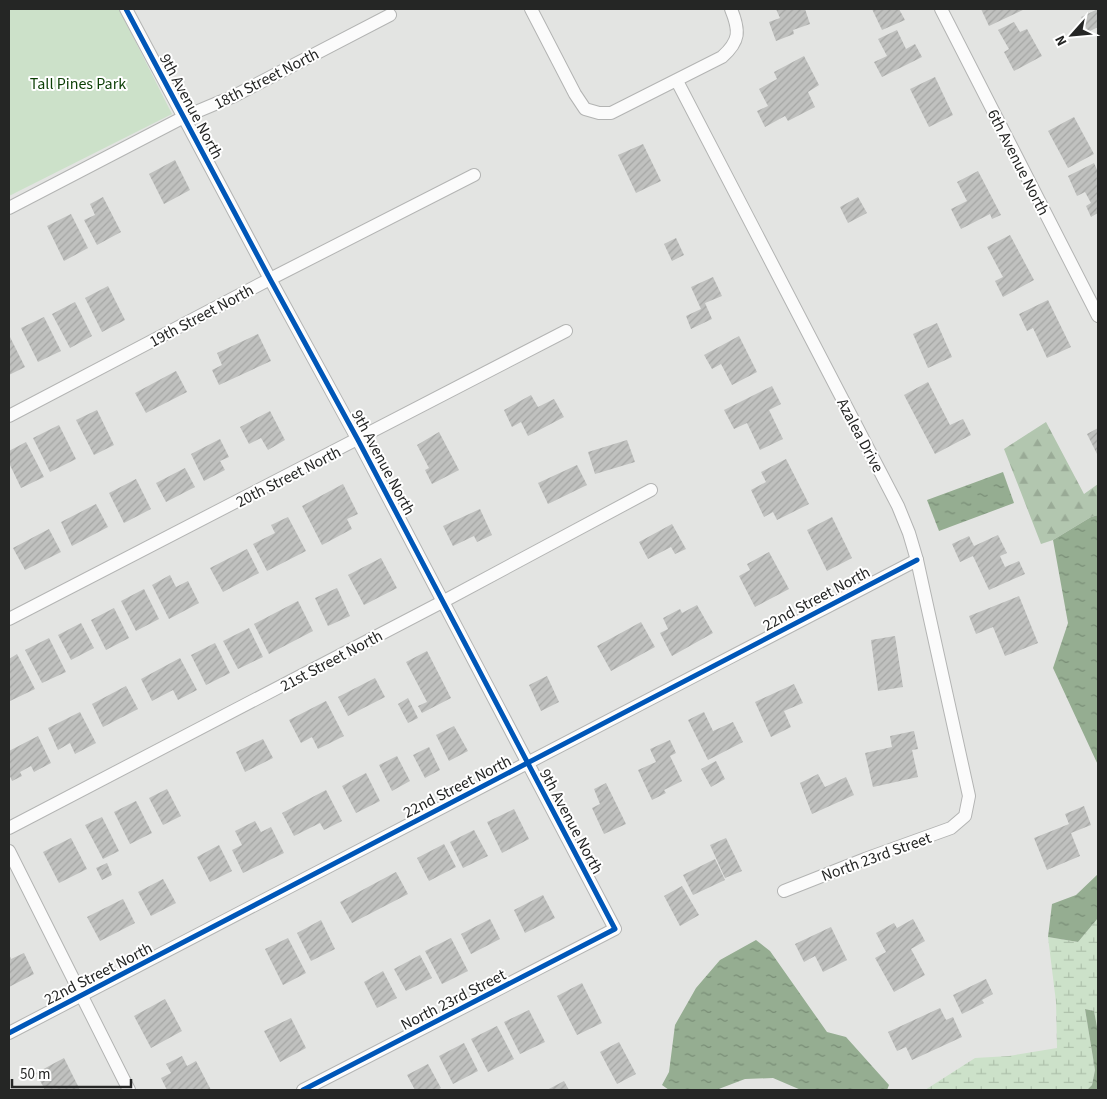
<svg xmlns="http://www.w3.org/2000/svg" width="1107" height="1099" viewBox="0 0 1107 1099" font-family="'Source Sans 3',sans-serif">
<defs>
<pattern id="forest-firs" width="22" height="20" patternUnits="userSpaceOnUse" patternTransform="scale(1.25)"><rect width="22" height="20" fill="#b2c6af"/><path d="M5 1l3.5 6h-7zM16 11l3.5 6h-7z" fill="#99aa96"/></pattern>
<pattern id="wetland-marsh" width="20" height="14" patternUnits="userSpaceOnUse" patternTransform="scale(1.25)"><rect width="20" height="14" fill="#cce1c9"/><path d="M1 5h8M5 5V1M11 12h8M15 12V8" fill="none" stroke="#afc1ac"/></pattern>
<pattern id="water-ripples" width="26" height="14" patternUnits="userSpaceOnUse" patternTransform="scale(1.25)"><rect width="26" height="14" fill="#95ad91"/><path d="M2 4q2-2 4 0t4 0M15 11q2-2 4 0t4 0" fill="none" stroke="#798d76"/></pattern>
<pattern id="building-hatch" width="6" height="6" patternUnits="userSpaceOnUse" patternTransform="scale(1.25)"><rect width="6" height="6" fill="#c0c1bf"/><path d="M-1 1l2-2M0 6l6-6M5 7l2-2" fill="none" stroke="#a5a6a4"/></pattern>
</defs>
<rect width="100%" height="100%" fill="#e3e4e2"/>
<polygon fill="#cce1c9" points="12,9 119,9 172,114 9,196 9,10"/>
<polygon fill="url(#forest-firs)" points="1046,422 1084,494 1098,484 1098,515 1091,517 1053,540 1041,544 1004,449"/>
<polygon fill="url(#wetland-marsh)" points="1098,918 1098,1032 1094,1011 1085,1009 1095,1070 1092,1085 1087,1090 925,1090 975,1058 1009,1056 1057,1048 1056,1002 1048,937 1078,942"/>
<g fill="url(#water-ripples)">
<polygon points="1003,472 1014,503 939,531 927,500"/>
<polygon points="1098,515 1098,765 1053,668 1068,623 1053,540 1091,517"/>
<polygon points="1098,874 1098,918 1078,942 1048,937 1052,904 1076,895"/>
<polygon points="756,940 770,951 827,1032 846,1037 889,1085 887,1090 801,1090 773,1078 745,1079 716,1090 669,1090 662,1085 669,1072 675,1025 696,988 720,960"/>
<polygon points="1085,1009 1094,1011 1098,1032 1098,1090 1087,1090 1092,1085 1095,1070"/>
</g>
<g fill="url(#building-hatch)">
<polygon points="776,9 805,9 810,24 793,30 794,34 776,41 769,22 780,18"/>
<polygon points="872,9 899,9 905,20 882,30"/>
<polygon points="981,9 1025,9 989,26"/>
<polygon points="1098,9 1098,27 1088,32 1081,17"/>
<polygon points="1014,22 1020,32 1027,29 1042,56 1014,71 1004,52 1009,49 998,30"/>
<polygon points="897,30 906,49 915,44 922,57 882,77 874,62 887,56 878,39"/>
<polygon points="804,56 819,85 808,92 815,107 788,121 785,116 765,127 757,111 768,106 759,89 777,79 774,72"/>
<polygon points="935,77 953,115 929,127 910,89"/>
<polygon points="1074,117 1094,154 1068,168 1048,131"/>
<polygon points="643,144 661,181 636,193 618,155"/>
<polygon points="175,160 190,190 164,204 149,174"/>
<polygon points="1094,163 1098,172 1098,213 1091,217 1086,206 1091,203 1085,192 1077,196 1068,176"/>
<polygon points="978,171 1001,215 992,219 990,214 961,229 951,209 967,201 957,182"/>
<polygon points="103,197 121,232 97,245 84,220 95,215 90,204"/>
<polygon points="858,197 867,213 848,223 840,207"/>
<polygon points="71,214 88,248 64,261 47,226"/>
<polygon points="1010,235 1034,280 1003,297 995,281 1003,277 987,247"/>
<polygon points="676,238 684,255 672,261 664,244"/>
<polygon points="713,277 722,296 705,303 712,319 691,329 686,316 701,309 691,287"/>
<polygon points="108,286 125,320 102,332 85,298"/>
<polygon points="1048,300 1071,347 1047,358 1033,328 1027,331 1019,314"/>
<polygon points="75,302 92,336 70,348 52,314"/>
<polygon points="44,317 61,351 38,362 21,328"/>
<polygon points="937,323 952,357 928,368 913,334"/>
<polygon points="258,334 271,361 219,385 212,370 222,365 217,353"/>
<polygon points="9,335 25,367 9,375"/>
<polygon points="739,336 757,372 732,385 721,364 712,369 704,355"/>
<polygon points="176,371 187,392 146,413 135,393"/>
<polygon points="928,382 950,425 963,419 971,435 935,454 904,395"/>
<polygon points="772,386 781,404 769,410 783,439 760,450 747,423 734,429 724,410"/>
<polygon points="531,395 538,407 554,399 564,417 528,436 521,422 512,427 504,410"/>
<polygon points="97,410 114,445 94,455 76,420"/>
<polygon points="270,411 285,440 268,450 261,438 249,444 240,427"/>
<polygon points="59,425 76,459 50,472 33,438"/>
<polygon points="1098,428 1098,456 1087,434"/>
<polygon points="439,432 459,470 432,484 425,470 429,468 417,445"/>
<polygon points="220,439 229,457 220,461 225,470 204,481 191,454"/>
<polygon points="627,440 635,462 595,474 588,452"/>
<polygon points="26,442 44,477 21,488 9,463 9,451"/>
<polygon points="786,459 809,504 777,520 773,512 764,517 751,490 766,482 761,472"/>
<polygon points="577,465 587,485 548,504 538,483"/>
<polygon points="185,468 195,487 166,502 156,483"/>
<polygon points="136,479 151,509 124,523 109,493"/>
<polygon points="343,484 358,514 347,519 352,529 322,545 302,506"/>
<polygon points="96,504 108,527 72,546 61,522"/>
<polygon points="480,509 492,535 477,542 474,536 453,546 443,526"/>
<polygon points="288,517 306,551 267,571 253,544 275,533 271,525"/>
<polygon points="832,517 852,558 827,571 807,530"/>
<polygon points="672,524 686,549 675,554 671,547 648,559 639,542"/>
<polygon points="49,529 61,552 25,570 13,548"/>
<polygon points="998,535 1007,553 1000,556 1005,567 1019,561 1025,574 989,590 973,556 960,562 952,544 969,536 974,546"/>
<polygon points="247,549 259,573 223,592 210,568"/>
<polygon points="769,552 789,589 755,607 739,576 750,570 747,564"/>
<polygon points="381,558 397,588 364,605 348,575"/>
<polygon points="170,575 176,587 188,581 199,603 169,619 152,585"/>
<polygon points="337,588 350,616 328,626 315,598"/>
<polygon points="144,589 159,619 136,631 121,601"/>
<polygon points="1019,596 1038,643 1005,656 993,627 976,634 969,616"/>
<polygon points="298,601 313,631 269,654 254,624"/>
<polygon points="697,605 713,633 672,656 660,633 668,629 663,618 680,609 682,613"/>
<polygon points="114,608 129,638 106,650 91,620"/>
<polygon points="641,622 655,647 611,671 597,646"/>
<polygon points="81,623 94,648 71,660 58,635"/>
<polygon points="249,628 263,657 238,669 223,641"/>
<polygon points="895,636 903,687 878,691 871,640"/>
<polygon points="49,638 66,672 42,683 25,650"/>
<polygon points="215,643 230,673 206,685 191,655"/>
<polygon points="427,651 451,698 422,713 418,706 427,702 406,662"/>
<polygon points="17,654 35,689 10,701 9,659"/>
<polygon points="180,658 197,690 178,700 173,690 152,701 141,679"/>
<polygon points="547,676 559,702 541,711 529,685"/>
<polygon points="375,678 385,697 348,716 338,697"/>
<polygon points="794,684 803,703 784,711 791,727 771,737 755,702"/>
<polygon points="126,686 138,709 103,727 92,704"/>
<polygon points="408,698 418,718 408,723 398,704"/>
<polygon points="326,701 344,736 318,749 312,737 301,743 289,720"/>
<polygon points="80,712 96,743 75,754 70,743 58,750 48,728"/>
<polygon points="704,712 713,731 733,722 743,742 708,760 688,720"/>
<polygon points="454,726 468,751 449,761 436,735"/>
<polygon points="914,731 918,749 912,750 918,777 873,787 865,753 892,747 890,736"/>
<polygon points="38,736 51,763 34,772 31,766 20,772 22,776 12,781 9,774 9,751"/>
<polygon points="263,739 273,758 245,772 236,752"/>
<polygon points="670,740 676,753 670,756 682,781 664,790 666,793 652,800 638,770 656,762 650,749"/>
<polygon points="429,747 440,770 425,778 413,755"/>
<polygon points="397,756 410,781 392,791 379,765"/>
<polygon points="716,761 725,779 711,787 701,769"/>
<polygon points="366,773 380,801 356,813 342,786"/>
<polygon points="818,774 825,787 846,777 854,795 812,814 800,783"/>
<polygon points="606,783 626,824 604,834 592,808 600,804 594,789"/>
<polygon points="167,789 181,816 163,825 149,798"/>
<polygon points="326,790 342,821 324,830 320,823 294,836 282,813"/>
<polygon points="136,801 152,833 130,844 114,812"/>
<polygon points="1084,806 1091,825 1071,833 1080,856 1047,870 1034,838 1069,824 1065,814"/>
<polygon points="514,809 529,839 502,853 487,822"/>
<polygon points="102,817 119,851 103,859 85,825"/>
<polygon points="255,821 261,832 271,827 284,853 243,873 232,850 242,845 235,831"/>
<polygon points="474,830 488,856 463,868 450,842"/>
<polygon points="71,838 87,869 59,883 43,852"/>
<polygon points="726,838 742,871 725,878 710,845"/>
<polygon points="444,844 456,867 429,881 417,858"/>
<polygon points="219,845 232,871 210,882 197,857"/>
<polygon points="715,859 725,880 693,895 683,875"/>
<polygon points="107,863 112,875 102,880 96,868"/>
<polygon points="396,872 408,894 352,923 340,902"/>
<polygon points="163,879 176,903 151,916 138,892"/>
<polygon points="682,886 699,915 680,926 664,896"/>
<polygon points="543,895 555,918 525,933 514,910"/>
<polygon points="123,899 135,923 100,941 87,917"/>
<polygon points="490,919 500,939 471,954 461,934"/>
<polygon points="913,919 925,941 911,949 925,975 894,992 875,958 886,952 876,933 894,923 897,928"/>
<polygon points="321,920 335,949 311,961 297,933"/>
<polygon points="831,927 847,960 823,972 815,956 804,962 795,944"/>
<polygon points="288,938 306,973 283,985 265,949"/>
<polygon points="451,938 468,971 442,984 425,951"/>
<polygon points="24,953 34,974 9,987 9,954 11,959"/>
<polygon points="420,955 432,978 406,991 394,969"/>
<polygon points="383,971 397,998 377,1008 364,982"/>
<polygon points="986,979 993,994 982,1000 984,1003 962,1014 953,995"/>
<polygon points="582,983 602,1023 577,1035 557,996"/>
<polygon points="165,999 182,1031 151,1048 134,1016"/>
<polygon points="940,1008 946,1020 953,1017 962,1037 912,1060 906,1047 897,1051 888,1032"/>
<polygon points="529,1010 545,1042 520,1054 504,1022"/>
<polygon points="291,1018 306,1048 280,1062 264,1031"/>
<polygon points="497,1026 514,1059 488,1072 471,1039"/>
<polygon points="619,1042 636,1074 617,1084 600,1052"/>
<polygon points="464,1043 478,1071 453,1084 439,1056"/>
<polygon points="182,1056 187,1066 196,1061 211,1090 167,1090 161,1078 171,1073 166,1064"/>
<polygon points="64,1058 80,1090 45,1090 36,1073"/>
<polygon points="428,1064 441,1088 437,1090 415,1090 407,1075"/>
<polygon points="564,1081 569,1090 547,1090"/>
</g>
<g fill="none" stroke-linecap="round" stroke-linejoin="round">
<g stroke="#b3b4b3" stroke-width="14">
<g id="minor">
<polyline points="126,9 270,279 358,440 615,929 303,1090"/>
<path d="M531 9 575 94 585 109 599 113H611L722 57C740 41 740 31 731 9"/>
<polyline points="941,9 1098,316"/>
<polyline points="677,81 898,506 909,533 917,560 969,796 965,816 951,828 865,859 784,891"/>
<polyline points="9,208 184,117 234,96 390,15"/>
<polyline points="9,416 270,279 474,175"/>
<polyline points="9,619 566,331"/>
<polyline points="9,828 444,601 651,490"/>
<polyline points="9,851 129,1090"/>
<polyline points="9,1033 917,560"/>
</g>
</g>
<use href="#minor" stroke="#fbfbfb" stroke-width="12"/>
<g stroke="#fff" stroke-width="8">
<g id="cycleway">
<polyline points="126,9 270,279 358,440 615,929 303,1090"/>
<polyline points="9,1033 917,560"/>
</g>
</g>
<use href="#cycleway" stroke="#0057b8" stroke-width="5"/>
</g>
<g text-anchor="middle" stroke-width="4" stroke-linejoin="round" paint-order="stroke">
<g font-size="16" fill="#252625" stroke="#fff">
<text transform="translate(266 78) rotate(-27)" y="6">18th Street North</text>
<text transform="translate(192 106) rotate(62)" y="6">9th Avenue North</text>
<text transform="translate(1019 162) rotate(63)" y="6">6th Avenue North</text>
<text transform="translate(201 315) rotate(-28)" y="6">19th Street North</text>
<text transform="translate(861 435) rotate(62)" y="6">Azalea Drive</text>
<text transform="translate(384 462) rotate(62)" y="6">9th Avenue North</text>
<text transform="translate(288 476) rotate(-27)" y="6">20th Street North</text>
<text transform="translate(816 598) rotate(-28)" y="6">22nd Street North</text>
<text transform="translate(331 660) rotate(-28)" y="6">21st Street North</text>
<text transform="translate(457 786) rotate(-27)" y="6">22nd Street North</text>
<text transform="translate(572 821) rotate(62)" y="6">9th Avenue North</text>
<text transform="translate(876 856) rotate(-20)" y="6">North 23rd Street</text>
<text transform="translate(98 973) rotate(-27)" y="6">22nd Street North</text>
<text transform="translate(453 999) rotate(-27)" y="6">North 23rd Street</text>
</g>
<g font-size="16" fill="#0c3f05" stroke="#fff">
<text x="78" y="89">Tall Pines Park</text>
</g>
</g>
<rect width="1107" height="1099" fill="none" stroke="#252625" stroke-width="20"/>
<g transform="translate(1072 35) rotate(243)" stroke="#ffffff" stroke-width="4" paint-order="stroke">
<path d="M0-4L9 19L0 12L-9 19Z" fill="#252625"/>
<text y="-8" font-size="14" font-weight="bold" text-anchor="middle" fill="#252625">N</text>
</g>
<path d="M12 1079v8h119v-8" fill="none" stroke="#252625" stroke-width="2.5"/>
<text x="20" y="1079" font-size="15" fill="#252625" stroke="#ffffff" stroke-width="4" paint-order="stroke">50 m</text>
</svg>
